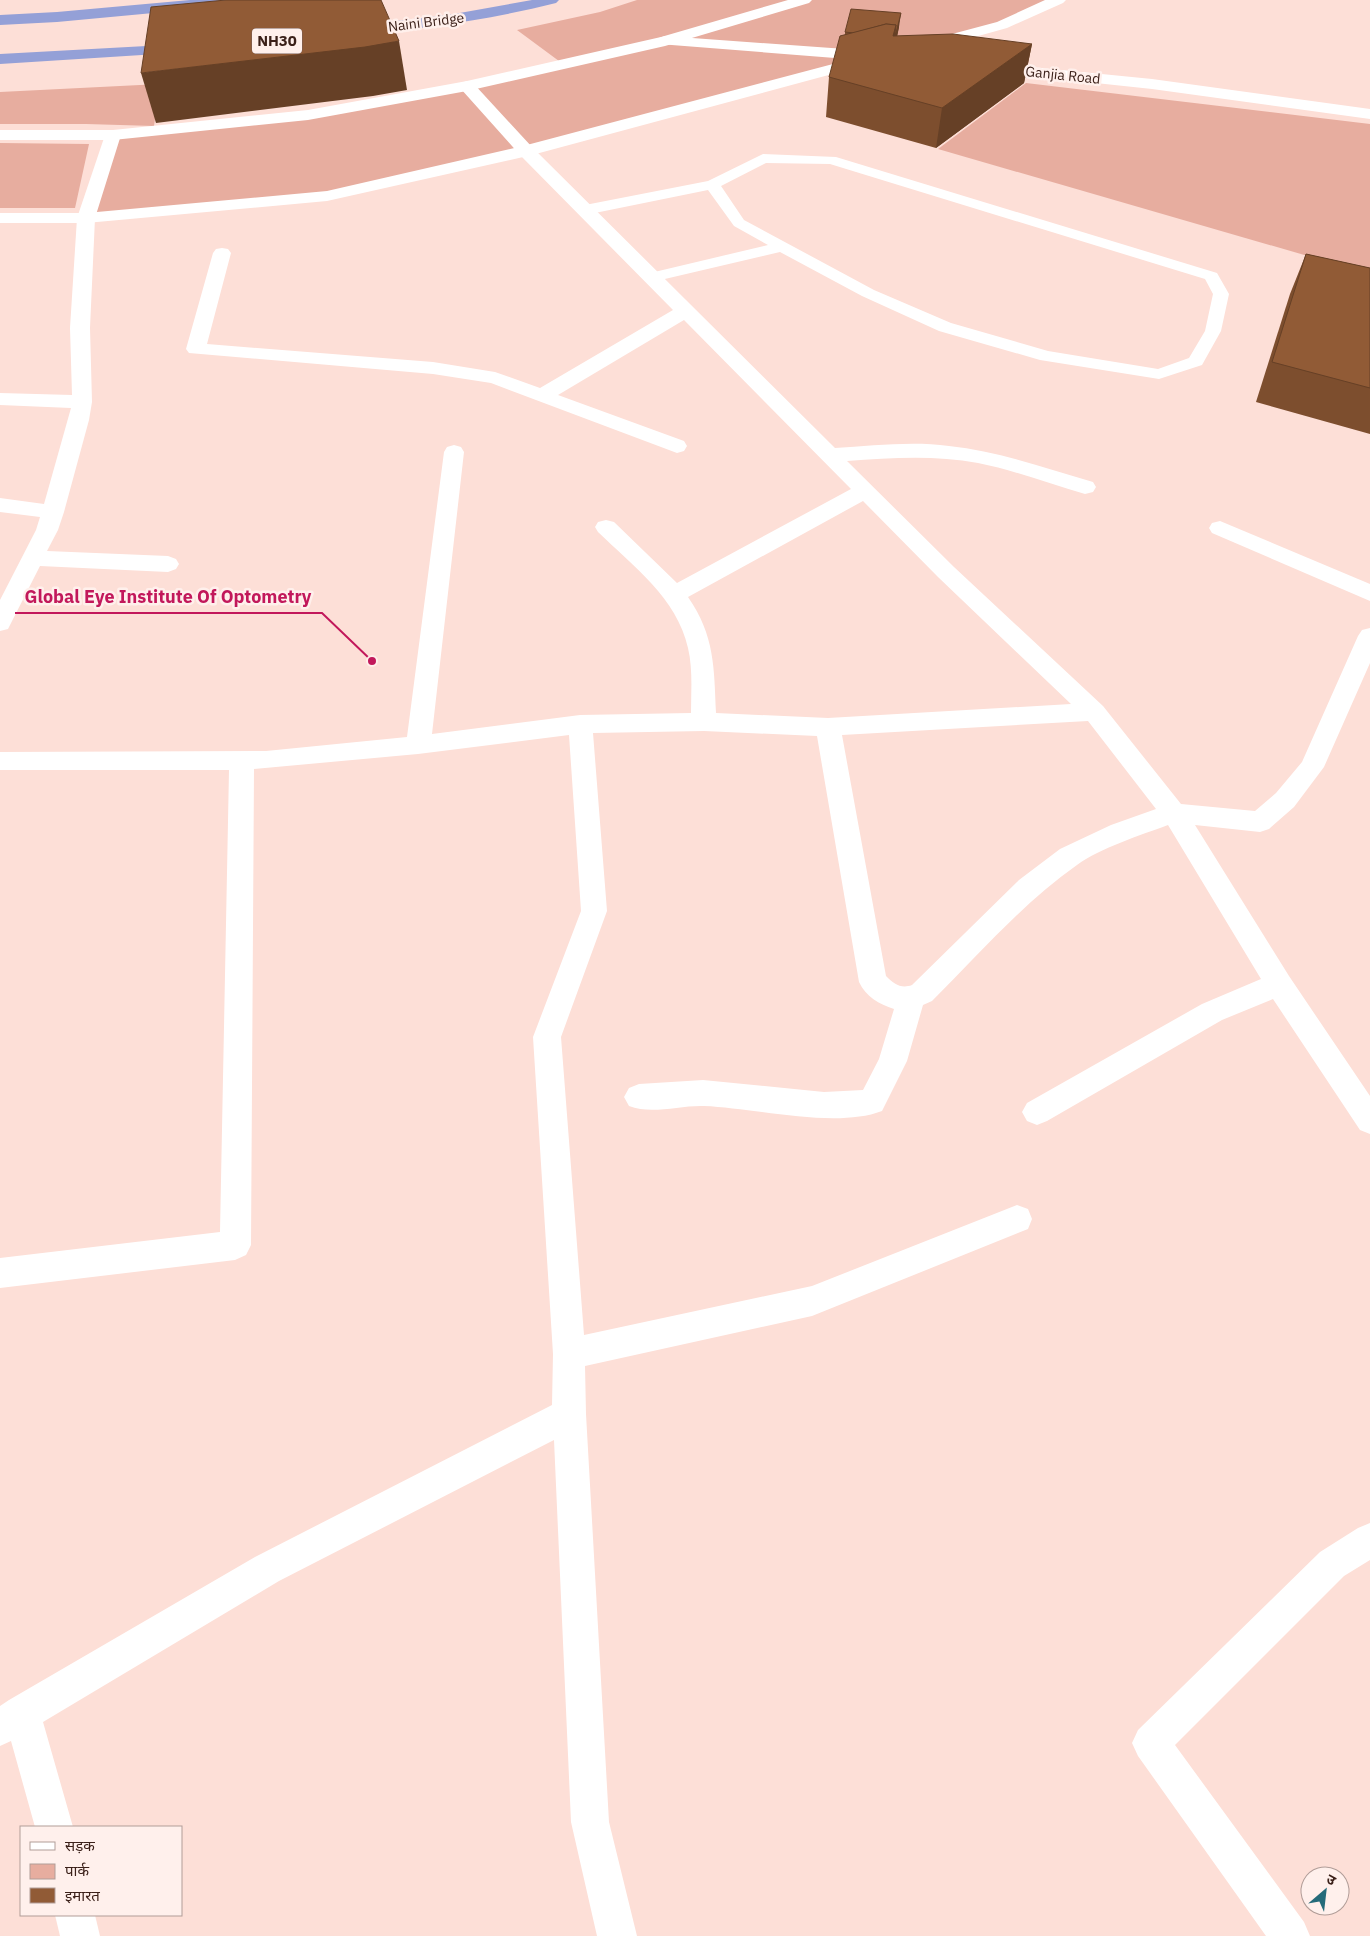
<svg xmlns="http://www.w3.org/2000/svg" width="1370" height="1936" viewBox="0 0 1370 1936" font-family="'IBM Plex Sans','Noto Sans Devanagari',sans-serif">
<rect width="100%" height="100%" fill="#fddfd7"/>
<g fill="#e7ad9f">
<polygon points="637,0 1058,0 1002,25 524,151 327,196 87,218 115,136 311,116 563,64 517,30 600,12"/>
<polygon points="1026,83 1370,124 1370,274 938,149"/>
<polygon points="160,84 154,126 86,124 0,124 0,92"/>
<polygon points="0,143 89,144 75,208 0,208"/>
</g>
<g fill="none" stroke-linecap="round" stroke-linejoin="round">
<path fill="#fff" fill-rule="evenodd" d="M763 154 836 157 1217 273 1229 294 1221 331 1202 365 1159 379 1040 360 939 331 862 296 780 252 652 282 646 280 644 277 646 274 768 245 734 226 708 190 585 215 580 213 577 210 580 207 585 205 708 181ZM766 163 830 164 1205 279 1213 294 1205 331 1189 358 1158 369 1048 351 951 323 874 290 744 220 721 186Z"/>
<g fill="#fff" fill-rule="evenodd">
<polygon points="665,36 873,51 879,53 881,56 879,59 873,61 659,44 657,41 659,38"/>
<polygon points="990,63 1152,79 1370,109 1370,119 1152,89 984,71 982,68 984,65"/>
<path d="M467 81 473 83 532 147 835 448C872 446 911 441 949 446 998 451 1045 468 1093 482L1096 487 1093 492 1085 494C1049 484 1014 470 978 463 934 455 891 458 847 461L954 567 1103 706 1181 804 1255 811 1276 793 1302 762 1358 636 1362 630 1370 628V663L1324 767 1294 807 1269 829 1260 832 1195 825 1289 976 1370 1096V1134L1360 1130 1273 999 1222 1020 1047 1121 1037 1125 1027 1121 1022 1112 1027 1103 1202 1004 1261 979 1168 825C1141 835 1100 848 1077 865 1023 903 978 955 932 1001L923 1005 907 1061 882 1111C835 1129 756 1108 704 1106 680 1105 652 1115 629 1106L624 1097 629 1088 639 1084 703 1080 824 1092 863 1090 879 1059 894 1009C879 1004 866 997 859 982L817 736 704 731 593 733 607 911 561 1037 584 1335 812 1286 1017 1205 1028 1209 1032 1219 1028 1229 812 1316 585 1366 586 1414 609 1822 637 1936H597L571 1822 554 1440 279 1581 43 1722 73 1827H35L11 1741 0 1746V1706L9 1700 255 1557 552 1405 553 1354 533 1037 581 911 569 735 418 754 254 769 251 1245 246 1255 235 1260 0 1288V1258L220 1232 229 770H0V752L266 751 407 737 444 452 447 447 454 445 461 447 464 452 432 734 580 715 691 713C691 692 693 669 688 648 677 598 633 566 598 532L595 527 598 522 606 520 614 522 677 583 851 489 684 320 558 395 684 441 687 446 684 451 677 453 491 383 433 374 189 353 186 349 213 253 216 249 222 248 228 249 231 253 207 344 433 362 495 372 540 388 673 310 520 155 461 89 459 86 461 83ZM863 501 938 577 1071 704 828 718 716 713C714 668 715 636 688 597ZM1088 721 1156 809 1111 825 1060 849 1019 880 912 985C901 989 894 984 886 976L842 735Z"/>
<polygon points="113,130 119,131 121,135 95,218 90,328 92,402 89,420 64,512 58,530 47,551 168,556 176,559 179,564 176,569 168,572 40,566 8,629 0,631 0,600 36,530 40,517 0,512 0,498 44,504 71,408 0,405 0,393 72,395 70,328 77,218 105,135 107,131"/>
<polygon points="1220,521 1370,584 1370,601 1212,533 1209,528 1212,523"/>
<polygon points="1370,1523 1370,1560 1344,1576 1175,1745 1304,1922 1310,1936 1266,1936 1138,1756 1132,1743 1138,1730 1320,1552 1358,1528"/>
<polygon points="55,1915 95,1915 100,1936 60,1936"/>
</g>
<g fill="#fff" fill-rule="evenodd">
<polygon points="788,0 812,0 809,3 665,46 467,91 308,120 113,140 0,140 0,130 113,130 308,110 467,81 661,37"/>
<polygon points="1045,0 1066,0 1063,3 1007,28 928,50 922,48 920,45 922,42 997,22"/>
<polygon points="867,55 873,57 875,60 873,63 532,155 327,201 86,223 0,223 0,213 86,213 327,191 523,146"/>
</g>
<g fill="#94a0d7" fill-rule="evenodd">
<polygon points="190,0 247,0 244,3 239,5 57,22 0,25 0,15 57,12"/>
<path d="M532 0H559L556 3C490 20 423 28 355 36L350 34 347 31 350 28 355 26 454 14Z"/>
<polygon points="183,44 189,46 191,49 189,52 0,64 0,54"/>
</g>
</g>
<g fill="#7d4e2e">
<polygon points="899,27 897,36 1032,44 1024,83 936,148 826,117 829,77 845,35 845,32"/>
<polygon points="1306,254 1370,268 1370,434 1256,402 1290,294"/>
</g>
<g fill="#664026">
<polygon points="901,13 899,27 895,47 883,50"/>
<polygon points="399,41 407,90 373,96 156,123 141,73"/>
<polygon points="1032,44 1024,83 936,148 942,108"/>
</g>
<g fill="#915b36" stroke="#664026">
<polygon points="226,0 381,0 399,41 365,47 141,73 151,7"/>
<polygon points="851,9 901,13 896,33 895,33 896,25 886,24 854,33 845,32"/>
<polygon points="886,24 896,25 893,36 953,34 1032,44 942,108 829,77 840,36"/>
<polygon points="1306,254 1370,268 1370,388 1272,362"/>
</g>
<g text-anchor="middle" stroke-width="5" stroke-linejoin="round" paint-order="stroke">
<g font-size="14" fill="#3b2019" stroke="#fff0ec">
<text transform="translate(426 22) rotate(-7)" y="5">Naini Bridge</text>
<text transform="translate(1063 75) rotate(6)" y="5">Ganjia Road</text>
</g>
<rect fill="#fff0ec" stroke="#765e58" stroke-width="1" x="252" y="28.5" width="50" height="25" rx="4"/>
<g font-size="15" font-weight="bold" fill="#3b2019">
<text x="277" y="46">NH30</text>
</g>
</g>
<path fill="none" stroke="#c2185b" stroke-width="2" d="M372 661L322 613H15"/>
<circle fill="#c2185b" stroke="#fff0ec" stroke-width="2" cx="372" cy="661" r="5"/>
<g font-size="18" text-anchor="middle" font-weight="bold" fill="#c2185b" stroke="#fff0ec" stroke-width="5" stroke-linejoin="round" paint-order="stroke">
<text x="168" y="603">Global Eye Institute Of Optometry</text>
</g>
<rect x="20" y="1826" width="162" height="90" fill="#fff0ec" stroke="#b19d98"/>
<rect x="30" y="1842" width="25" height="8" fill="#ffffff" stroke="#b19d98"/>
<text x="65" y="1851" font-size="15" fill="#3b2019">सड़क</text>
<rect x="30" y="1864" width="25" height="15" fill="#e7ad9f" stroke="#b19d98"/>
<text x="65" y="1876" font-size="15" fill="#3b2019">पार्क</text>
<rect x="30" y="1888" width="25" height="15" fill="#915b36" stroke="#b19d98"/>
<text x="65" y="1901" font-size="15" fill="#3b2019">इमारत</text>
<g transform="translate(1325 1891) rotate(28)"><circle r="24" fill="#fff0ec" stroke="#b19d98"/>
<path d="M0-4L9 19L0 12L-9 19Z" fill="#256b7a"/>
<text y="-8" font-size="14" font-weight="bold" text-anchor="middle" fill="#3b2019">उ</text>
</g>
</svg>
